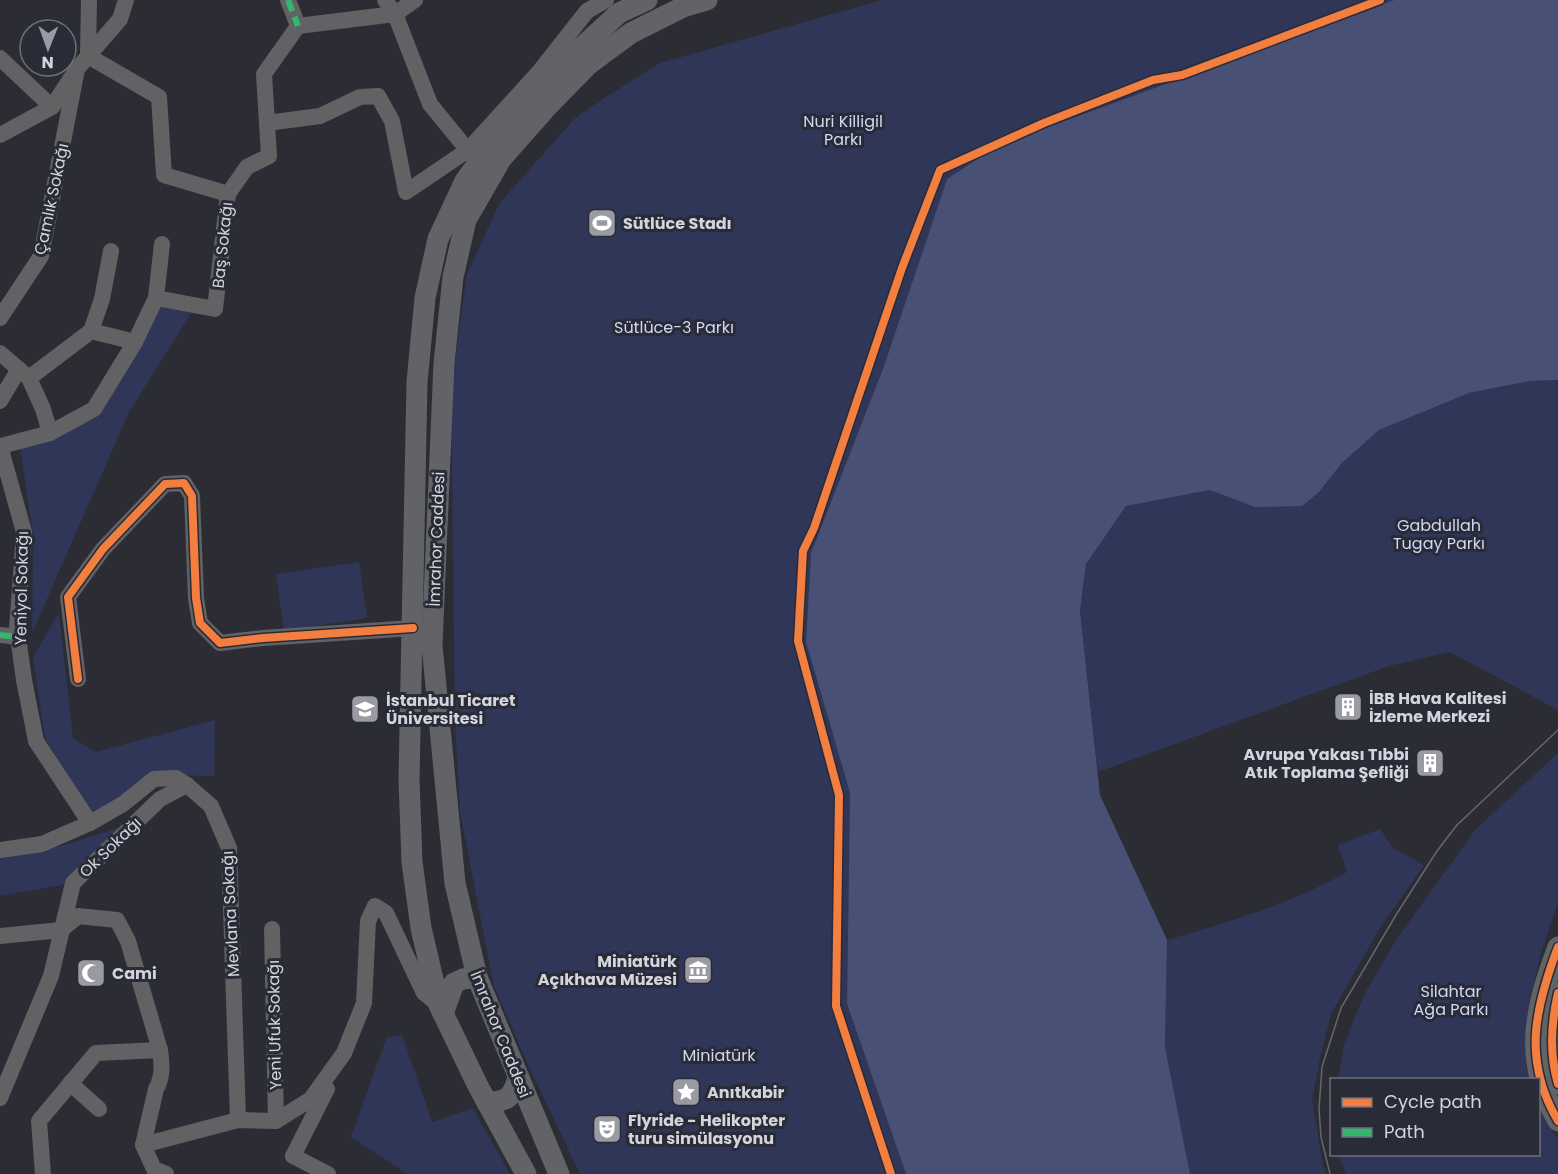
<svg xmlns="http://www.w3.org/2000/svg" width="1558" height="1174" viewBox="0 0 1558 1174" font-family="Poppins,sans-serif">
<rect width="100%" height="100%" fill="#2c2d34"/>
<g fill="#2f3657">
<polygon points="882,0 1394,0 997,146 947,179 884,366 811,553 806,642 850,793 847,1004 906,1174 580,1174 529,1067 494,986 460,813 455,721 451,389 467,274 499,204 575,118 606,97 660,63"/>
<polygon points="160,301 191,313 129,412 32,633 33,536 20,446 94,412"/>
<polygon points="1558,380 1558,710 1450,652 1389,666 1098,772 1080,611 1087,561 1126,506 1210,490 1255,507 1319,492 1342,463 1379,430 1469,393 1530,381"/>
<polygon points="359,562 367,618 284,631 276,574"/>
<polygon points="59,613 73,738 96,752 215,720 214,776 162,775 93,817 45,738 33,657"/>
<polygon points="1558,753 1558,902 1540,957 1527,1017 1526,1065 1531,1079 1338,1080 1344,1045 1363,997 1396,940 1475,830"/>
<polygon points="156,816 62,885 0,896 0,857 64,845"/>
<path d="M1380 829 1392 847 1424 865 1380 928 1331 1014 1320 1058 1312 1100 1323 1165 1326 1174H1190L1165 1047 1167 940C1229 922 1290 904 1347 872L1338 845Z"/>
<polygon points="402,1035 432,1122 473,1108 510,1174 408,1174 351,1137 387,1037"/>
<polygon points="1539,1102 1543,1116 1558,1139 1558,1174 1346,1174 1339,1157 1339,1155 1538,1154"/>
</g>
<polygon fill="#485076" points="1394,0 1558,0 1558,380 1530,381 1469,393 1379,430 1342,463 1319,492 1302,506 1255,507 1210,490 1126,506 1086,564 1080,611 1100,795 1167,940 1165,1047 1190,1174 906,1174 847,1004 850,793 806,642 811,553 884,366 947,179 997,146"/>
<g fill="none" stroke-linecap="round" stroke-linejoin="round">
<g stroke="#626264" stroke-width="16">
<polyline points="89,0 88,56 159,97 164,175 228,194"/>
<polyline points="288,0 298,26"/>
<polyline points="385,0 395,14 430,104 474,158"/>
<polyline points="0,58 52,107"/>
<polyline points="267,123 320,116 360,97 378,96 392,121 406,192 468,150 539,72 587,11 606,0"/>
<polyline points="0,135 52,107 77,69 120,19 126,0"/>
<polyline points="156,298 215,309 228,194 247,167 269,156 264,74 298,26 395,14 415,0"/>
<polyline points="0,318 41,256 77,69"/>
<polyline points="91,331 102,299 111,251"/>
<polyline points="0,353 29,378 43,409 50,433"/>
<polyline points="29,378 91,331 135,342"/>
<polyline points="0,401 19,369"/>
<polyline points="0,446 24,532 17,629 24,680 36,741 90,823"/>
<polyline points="1,446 50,433 94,409 135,342 156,298 162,244"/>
<polyline points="0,635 18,637"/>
<polyline points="78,679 68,597 103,549 165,484 184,483 192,496 196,598 200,623 220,643 263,638 413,628"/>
<polyline points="0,850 42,844 90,823 123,804 154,779 176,778 187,785 211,806 229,848 238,1120"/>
<polyline points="272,929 276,1121"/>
<path d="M61 930 78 916 117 920 128 941 160 1050C162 1064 163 1077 156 1089L143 1145 154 1169 166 1174"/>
<polyline points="0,936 61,930"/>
<polyline points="70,1083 99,1109"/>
<polyline points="0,1098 51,976 73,883 160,799 187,785"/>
<polyline points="143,1145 238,1120 276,1121 311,1099 344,1053 364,1003 368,921 375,906 386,913 424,993 439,1005"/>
<polyline points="293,1156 327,1089"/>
<polyline points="293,1156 328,1174"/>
<polyline points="43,1174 39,1121 96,1053 160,1050"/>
</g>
<g stroke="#626367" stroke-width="21">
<path d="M1558 947C1535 1008 1522 1060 1558 1121"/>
<path d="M1558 993C1551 1023 1549 1054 1558 1084"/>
<polyline points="443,1014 454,983 463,979 477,977"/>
<path d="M487 1103C508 1101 512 1098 518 1078"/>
<polyline points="526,1174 478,1086 439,1005 421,928 412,862 409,780 417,382 425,298 438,239 465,181 496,139 553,74 619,13 647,0"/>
<polyline points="559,1174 477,977 455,883 432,645 444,363 453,277 466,220 501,159 546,108 589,64 631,33 683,7 707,0"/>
</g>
<polyline stroke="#65666a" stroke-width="1.5" points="1330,1174 1321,1137 1319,1109 1322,1067 1341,1008 1396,915 1437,851 1457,825 1558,730"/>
<g stroke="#33b770" stroke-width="6" stroke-dasharray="12 6" stroke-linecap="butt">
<polyline points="288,0 298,26"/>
<polyline points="0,635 18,637"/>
</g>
<g stroke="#292b37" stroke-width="11">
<g id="cycleway">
<polyline points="78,679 68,597 103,549 165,484 184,483 192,496 196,598 200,623 220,643 263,638 413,628"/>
<path d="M1558 947C1535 1008 1522 1060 1558 1121"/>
<path d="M1558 993C1551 1023 1549 1054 1558 1084"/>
<polyline points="891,1174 836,1006 839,795 798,641 803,551 814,528 902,268 940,170 1044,123 1153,80 1182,75 1380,0"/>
</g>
</g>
<use href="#cycleway" stroke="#f27e40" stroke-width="8"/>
</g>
<defs>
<g id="stadium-square" transform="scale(1.5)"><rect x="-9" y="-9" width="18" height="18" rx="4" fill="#999aa2" stroke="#292b37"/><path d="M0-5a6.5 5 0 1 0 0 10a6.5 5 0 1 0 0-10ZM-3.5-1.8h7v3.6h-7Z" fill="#fff"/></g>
<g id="building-square" transform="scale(1.5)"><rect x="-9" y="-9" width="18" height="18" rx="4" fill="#999aa2" stroke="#292b37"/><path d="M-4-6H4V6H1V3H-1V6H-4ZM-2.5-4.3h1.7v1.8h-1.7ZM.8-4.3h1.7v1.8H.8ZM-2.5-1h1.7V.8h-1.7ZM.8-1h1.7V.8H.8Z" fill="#fff"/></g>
<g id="university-square" transform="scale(1.5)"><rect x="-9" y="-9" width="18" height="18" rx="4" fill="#999aa2" stroke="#292b37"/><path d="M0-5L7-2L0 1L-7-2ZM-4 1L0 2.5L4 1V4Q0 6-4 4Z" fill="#fff"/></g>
<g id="museum-square" transform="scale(1.5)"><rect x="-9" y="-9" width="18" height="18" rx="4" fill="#999aa2" stroke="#292b37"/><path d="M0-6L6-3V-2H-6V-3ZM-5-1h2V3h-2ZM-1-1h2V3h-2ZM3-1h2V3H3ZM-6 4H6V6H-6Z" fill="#fff"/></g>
<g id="mosque-square" transform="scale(1.5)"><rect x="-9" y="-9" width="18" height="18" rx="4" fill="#999aa2" stroke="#292b37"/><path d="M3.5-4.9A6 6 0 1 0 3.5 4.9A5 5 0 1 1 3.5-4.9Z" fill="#fff"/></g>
<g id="sight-square" transform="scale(1.5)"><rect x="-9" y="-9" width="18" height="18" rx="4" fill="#999aa2" stroke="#292b37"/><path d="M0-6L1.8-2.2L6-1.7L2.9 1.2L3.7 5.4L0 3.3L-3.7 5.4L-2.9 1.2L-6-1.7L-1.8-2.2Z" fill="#fff"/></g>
<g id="theatre-square" transform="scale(1.5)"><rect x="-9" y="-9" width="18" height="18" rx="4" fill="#999aa2" stroke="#292b37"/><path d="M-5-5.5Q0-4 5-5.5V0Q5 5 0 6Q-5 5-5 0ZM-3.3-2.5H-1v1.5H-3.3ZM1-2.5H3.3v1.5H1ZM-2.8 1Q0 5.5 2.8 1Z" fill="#fff"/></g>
</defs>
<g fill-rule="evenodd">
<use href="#stadium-square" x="602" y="223"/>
<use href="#building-square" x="1348" y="707"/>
<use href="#university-square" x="365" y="709"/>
<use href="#building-square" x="1430" y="763"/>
<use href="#museum-square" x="698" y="970"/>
<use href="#mosque-square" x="91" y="973"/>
<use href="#sight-square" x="686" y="1092"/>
<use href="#theatre-square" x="607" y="1129"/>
</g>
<g text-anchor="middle" stroke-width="6" stroke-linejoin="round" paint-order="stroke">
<g font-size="16" fill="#d0d7f2" stroke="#292b37">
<text x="843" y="127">Nuri Killigil<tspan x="843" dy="18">Parkı</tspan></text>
<text x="674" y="333">Sütlüce-3 Parkı</text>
<text x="1439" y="531">Gabdullah<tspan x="1439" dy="18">Tugay Parkı</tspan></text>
<text x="1451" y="997">Silahtar<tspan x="1451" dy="18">Ağa Parkı</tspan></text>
<text x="719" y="1061">Miniatürk</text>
</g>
<g font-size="16" fill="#d3d5dd" stroke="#292b37">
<text transform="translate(51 199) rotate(-78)" y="6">Çamlık Sokağı</text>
<text transform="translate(222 245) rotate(-84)" y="6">Baş Sokağı</text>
<text transform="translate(436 539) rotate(-88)" y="6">İmrahor Caddesi</text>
<text transform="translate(21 588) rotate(-89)" y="6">Yeniyol Sokağı</text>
<text transform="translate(110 847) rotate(-44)" y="6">Ok Sokağı</text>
<text transform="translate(230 914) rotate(-93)" y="6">Mevlana Sokağı</text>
<text transform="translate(274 1025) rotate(-91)" y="6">Yeni Ufuk Sokağı</text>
<text transform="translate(501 1034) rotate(68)" y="6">İmrahor Caddesi</text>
</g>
<g font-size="16" font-weight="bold" fill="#d3d5dd" stroke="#292b37" text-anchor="start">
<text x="623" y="229">Sütlüce Stadı</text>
<text x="1369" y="704">İBB Hava Kalitesi<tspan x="1369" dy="18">İzleme Merkezi</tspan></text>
<text x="386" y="706">İstanbul Ticaret<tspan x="386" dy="18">Üniversitesi</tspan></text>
<text x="1409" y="760" text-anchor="end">Avrupa Yakası Tıbbi<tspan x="1409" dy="18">Atık Toplama Şefliği</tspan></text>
<text x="677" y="967" text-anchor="end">Miniatürk<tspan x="677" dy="18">Açıkhava Müzesi</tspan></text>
<text x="112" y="979">Cami</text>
<text x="707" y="1098">Anıtkabir</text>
<text x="628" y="1126">Flyride - Helikopter<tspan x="628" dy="18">turu simülasyonu</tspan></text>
</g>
</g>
<rect x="1330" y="1078" width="210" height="78" fill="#292b37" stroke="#6d6f79" stroke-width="1.5"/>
<rect x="1342" y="1098" width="30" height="9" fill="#f27e40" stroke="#6d6f79" stroke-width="1.5"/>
<text x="1384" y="1108" font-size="18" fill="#d3d5dd">Cycle path</text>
<rect x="1342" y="1128" width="30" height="9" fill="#33b770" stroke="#6d6f79" stroke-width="1.5"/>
<text x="1384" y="1138" font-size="18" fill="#d3d5dd">Path</text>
<g transform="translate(48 48) rotate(181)"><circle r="28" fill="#292b37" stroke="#6d6f79" stroke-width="1.5"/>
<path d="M0-4.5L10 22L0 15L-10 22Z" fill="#999aa2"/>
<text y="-9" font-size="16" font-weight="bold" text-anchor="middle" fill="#d3d5dd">N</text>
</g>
</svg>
